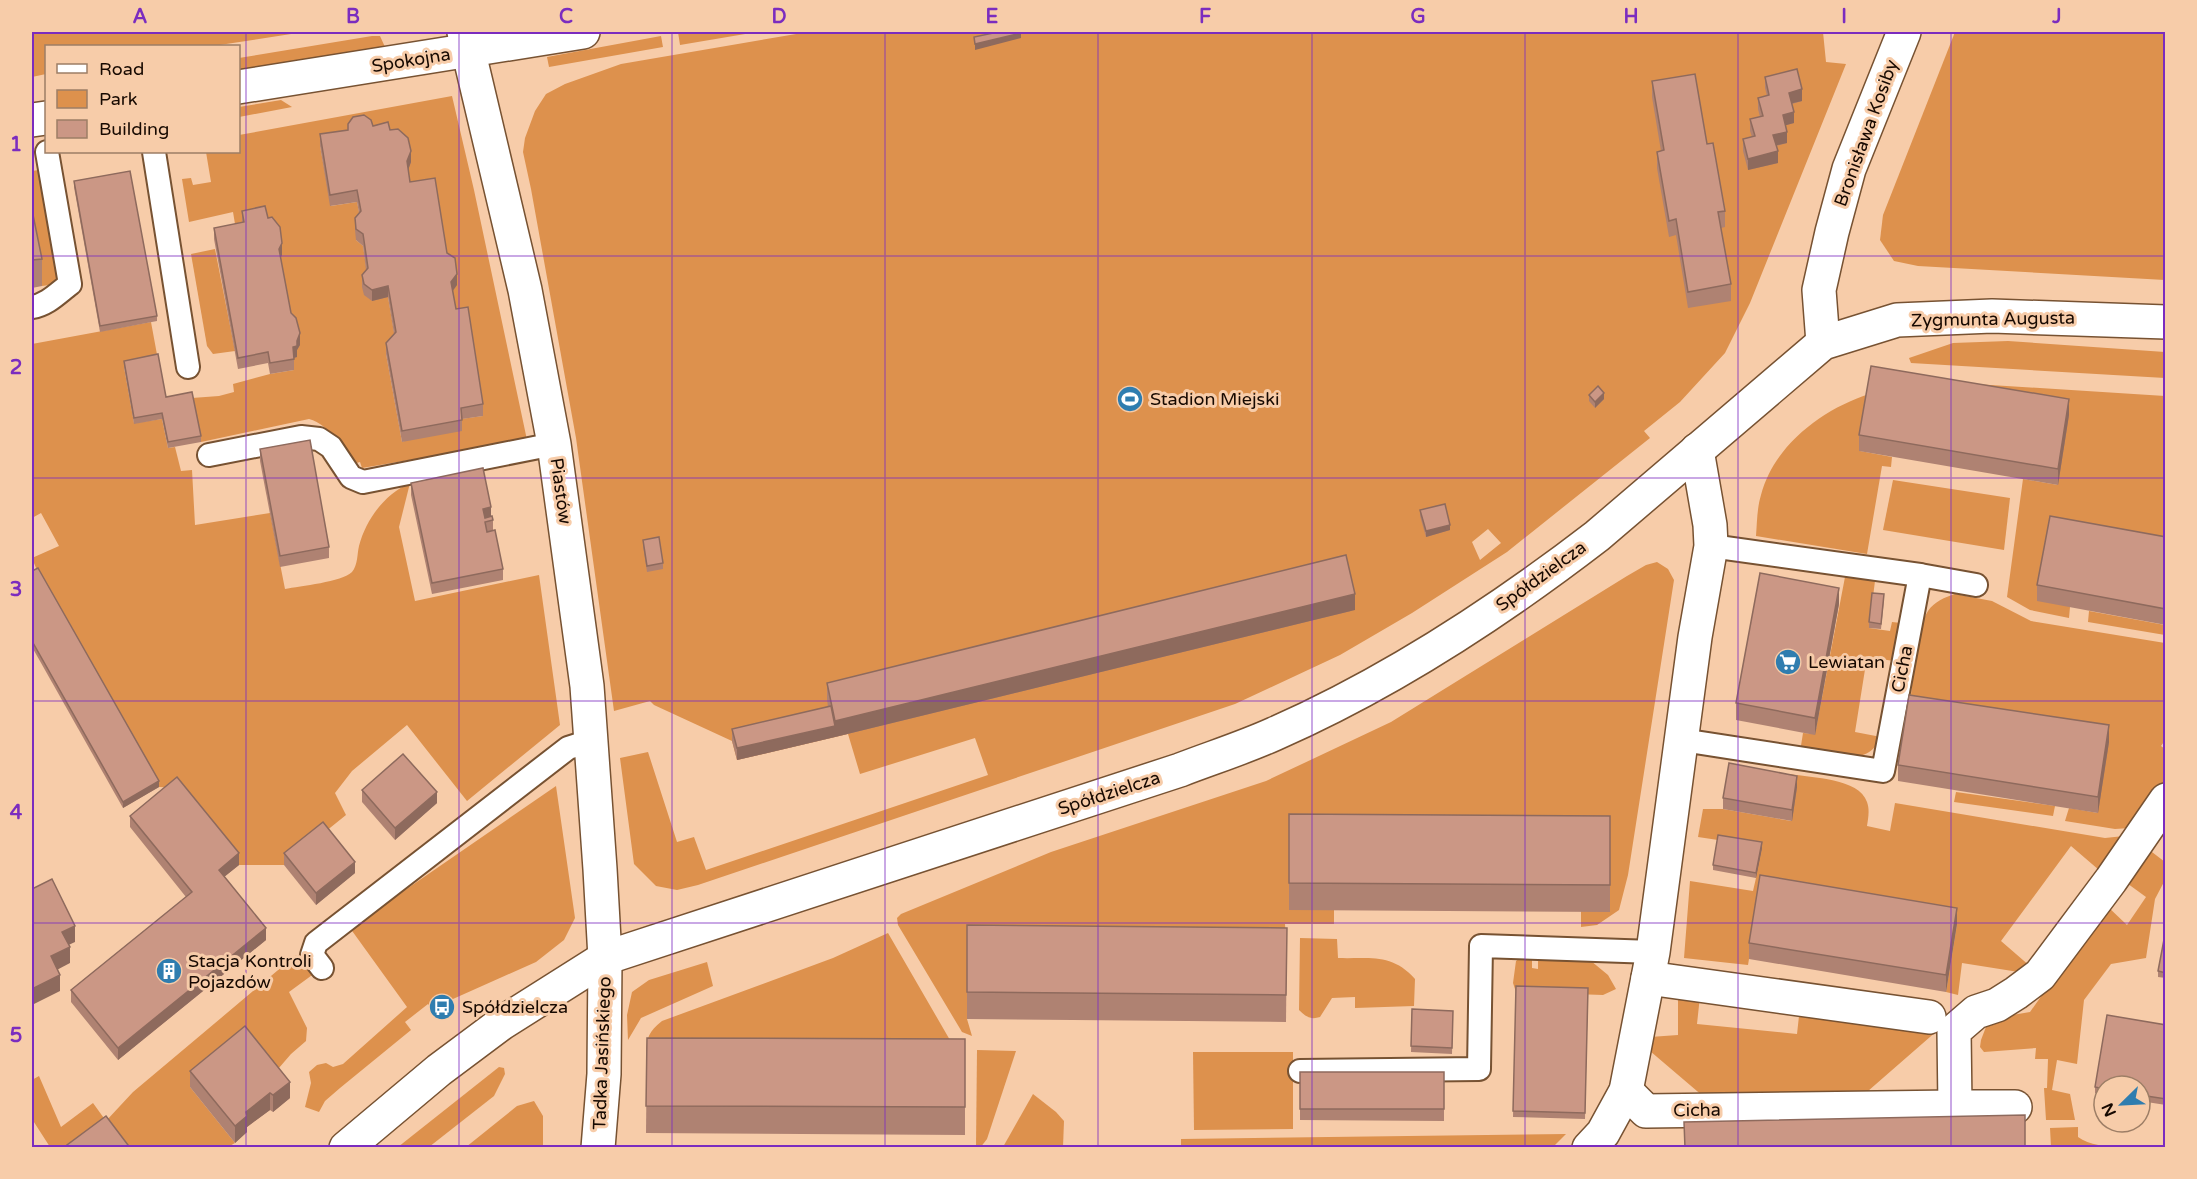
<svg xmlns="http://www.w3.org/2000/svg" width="2197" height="1179" viewBox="0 0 2197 1179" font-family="'Varela Round',sans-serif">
<rect width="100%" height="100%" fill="#f7cca9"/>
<g fill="#dd914d" fill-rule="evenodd">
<polygon points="32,32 304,32 213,46 46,46 46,74 32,77"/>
<polygon points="678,32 757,32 680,45"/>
<path d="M808 32H1823L1826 62 1846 64 1750 303 1725 353 1680 402 1644 431 1650 438 1507 552 1412 613 1340 655 1235 704 698 885 677 890 656 886 634 864 620 758 648 752 677 842 694 837 706 870 988 775 975 738 860 774 848 734 737 760 732 741 654 705 650 701 614 711 576 438 531 189 523 152 525 138 535 111 546 94 565 84 621 64ZM1488 529 1501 543 1480 560 1472 542Z"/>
<polygon points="1955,32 2165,32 2165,280 1918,266 1894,261 1880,240 1883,215"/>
<polygon points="372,36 380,36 385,47 239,71 239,58"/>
<polygon points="661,36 663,47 549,67 547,57"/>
<path d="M452 96 474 190 527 440 362 468 360 462 350 465C339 447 331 425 309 419L201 442 192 398 219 396 234 392 233 384 270 374 294 370 242 222 235 224 233 212 189 222 182 179 191 178 193 185 211 182 206 152H238L239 135ZM320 146 410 193 456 321 483 416 461 419 402 442 386 354 396 344 388 297 368 280 363 246 356 240 361 222 357 202 331 206Z"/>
<polygon points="281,100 292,107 239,117 239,107"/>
<polygon points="45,169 57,284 42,286 32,237 32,171"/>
<polygon points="215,249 235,351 213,354 207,346 191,254"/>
<path d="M151 322 158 360 124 367 134 423 162 419 168 448 175 447 181 471 192 470 195 525 270 513 285 589C300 586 342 582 352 572 358 565 357 554 359 546 366 519 385 494 410 483L399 527 415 601 539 575 560 725 467 801 407 725 352 771 335 793 346 815 284 865H239L177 788 159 787 38 573 32 558 59 546 41 513 32 518V344Z"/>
<polygon points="2008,341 2165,352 2165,378 1911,363 1909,358 1953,343"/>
<polygon points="1896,379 2165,396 2165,554 2070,607 2069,618 2030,610 2007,597 2023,479 2058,485"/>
<path d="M1869 394 1860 451 1892 457 1891 467 1882 466 1867 554 1756 536C1757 523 1757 508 1761 495 1774 445 1823 409 1869 394Z"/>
<polygon points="1893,480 2010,498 2004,550 1883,530"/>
<polygon points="1657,562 1668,569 1674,580 1628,875 1619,910 1597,925 1581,927 1581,911 1610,911 1610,843 1334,910 1334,924 1285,924 1287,955 968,952 967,1019 972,1036 962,1032 898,925 897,918 901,914 1051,852 1266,781 1391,722 1627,576 1646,565"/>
<path d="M1845 577 1875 581 1869 628 1890 631 1892 622 1901 623 1894 661 1867 657 1855 732 1881 737C1868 769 1828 755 1800 752L1803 733 1815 734Z"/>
<path d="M1955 594 1992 601 2031 621 2165 643 2166 739 2161 746 2165 749V780L2130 828 2115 829 2065 821 2069 808 2098 813 1909 711C1913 686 1915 630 1928 611 1934 602 1945 597 1955 594Z"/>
<polygon points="2089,611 2165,625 2165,635 2088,622"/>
<path d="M1790 774C1812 778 1859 778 1867 802 1870 810 1868 819 1867 826L1890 831 1895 803 2105 838 2124 836 2099 870 2071 846 2001 941 2031 967 2025 973 1962 963 1958 995 1946 992 1957 924 1760 892 1748 965 1684 958 1690 881 1753 891 1756 878 1718 840 1698 837 1703 809H1723L1791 821Z"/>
<polygon points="556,786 575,918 564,940 536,962 444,1003 434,1011 428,1004 405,1022 411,1030 340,1088 325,1101 319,1112 305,1107 311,1083 309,1072 317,1065 326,1063 333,1067 343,1064 407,1007 350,928"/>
<polygon points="1956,792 2055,806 2053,816 1954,802"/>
<polygon points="2148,849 2165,862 2165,880 2155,899 2146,958 2111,964 2084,1000 2077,1064 2057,1060 2052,1090 2070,1094 2075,1120 2046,1120 2044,1088 2047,1088 2048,1059 2035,1059 2036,1048 1984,1052 1980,1047 1981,1040 1989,1019 2030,1012 2106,905 2127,925 2146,897 2124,881"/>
<path d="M888 933 965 1066 647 1065C646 1044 644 1035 662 1021L833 958Z"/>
<path d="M1300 938 1337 939 1338 958C1370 959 1392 953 1415 979L1414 1006 1355 1008V997L1332 998 1320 1017C1311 1020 1306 1017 1299 1010Z"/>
<polygon points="296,955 309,955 319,970 289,992 307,1028 306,1041 291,1054 272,1076 190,1087 235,1143 228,1147 50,1147 32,1119 32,1080 39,1076 61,1127 93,1103 106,1121 133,1092"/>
<polygon points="1521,957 1532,958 1532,968 1538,969 1538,958 1591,961 1608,975 1616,989 1603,995 1516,992 1513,983 1516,961"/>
<polygon points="707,962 713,986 641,1018 628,1040 627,1015 632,992 649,980"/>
<polygon points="1678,996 1700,996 1697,1024 1797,1034 1800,1007 1938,1030 1860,1098 1704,1097 1650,1051 1650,1037 1678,1035"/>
<polygon points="977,1050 1016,1051 987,1139 980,1148 976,1147"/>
<polygon points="1193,1052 1293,1052 1293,1129 1194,1130"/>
<polygon points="499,1067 504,1068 505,1074 494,1096 429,1147 398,1147"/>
<polygon points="1033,1094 1056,1112 1064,1121 1063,1147 1003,1147"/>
<polygon points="534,1101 543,1116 543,1147 466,1147 517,1106"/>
<path d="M2078 1127V1137C2099 1152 2140 1146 2165 1145V1147H2051L2050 1128Z"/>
<polygon points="1566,1134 1552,1148 1181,1147 1181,1139"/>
</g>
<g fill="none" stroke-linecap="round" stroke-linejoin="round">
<g stroke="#775232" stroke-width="26">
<g id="lane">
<polyline points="154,152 188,367"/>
<path d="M32 307C47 305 58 293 70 284L47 152"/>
<polyline points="209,455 301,437 319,439 331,447 351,477 363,482 554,444"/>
<polyline points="1920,575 1976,585"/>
<polyline points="1682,740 1883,771 1920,575 1711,546"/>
<polyline points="322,968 312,955 316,943 568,748 590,741"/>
<polyline points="1300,1071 1479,1069 1481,946 1653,952"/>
</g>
</g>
<g stroke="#775232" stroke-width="36">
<g id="street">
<polyline points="464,32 525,290 554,444 587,686 600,869 605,958 604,1074 598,1148"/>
<polyline points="238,87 583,32"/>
<polyline points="32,120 46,118"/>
<polyline points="1648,978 1929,1017"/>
<polyline points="1626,1091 1646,1111 1955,1107 1954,1031 1976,1012 1997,1005 2016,993 2040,975 2111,880 2166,800"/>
<polyline points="1955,1107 2015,1107"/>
<polyline points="1589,1148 1603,1133 1626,1091 1653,952 1695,637 1711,546 1710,525 1697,450"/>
</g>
</g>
<g stroke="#775232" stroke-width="36">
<g id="secondary">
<polyline points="1823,343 1819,290 1832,232 1849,169 1904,32"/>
<path d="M346 1148 439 1070 502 1023 605 958 1180 770C1211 758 1243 748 1274 734 1390 683 1497 613 1597 536L1823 343 1897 320 1992 316 2166 322"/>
</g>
</g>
<use href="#lane" stroke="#fff" stroke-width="22"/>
<use href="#street" stroke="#fff" stroke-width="33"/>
<use href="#secondary" stroke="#fff" stroke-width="33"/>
</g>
<g fill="#af8272">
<polygon points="1765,77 1802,101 1792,104 1794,123 1786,125 1787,143 1776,146 1778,163 1748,170 1743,151 1743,139 1752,137 1750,131 1750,119 1760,117 1758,109 1758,98 1767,96 1765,88"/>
<polygon points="1652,81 1707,144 1725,211 1725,227 1721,228 1731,284 1731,301 1688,308 1676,235 1669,237 1657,168 1657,152 1661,151 1652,97"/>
<polygon points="348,124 373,126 390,130 411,162 408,170 410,182 447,253 457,285 453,291 456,309 483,404 483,416 462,419 462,431 402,442 386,354 386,343 394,334 388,297 372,301 364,295 362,287 362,275 366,270 363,246 356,240 355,230 355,218 359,213 357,202 330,206 320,146 320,134 348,130"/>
<polygon points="74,181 157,316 157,321 100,332 74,187"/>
<polygon points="32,197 32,212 42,259 42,286 32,288"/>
<polygon points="242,211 268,218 282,255 280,258 291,313 300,345 297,350 297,357 294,358 294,370 270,374 268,363 238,369 214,239 214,228 242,223"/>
<polygon points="124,361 166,397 201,436 201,442 168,448 162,419 134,424 124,367"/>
<polygon points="1589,395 1604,399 1595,408 1589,401"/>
<polygon points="2069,415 2058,485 1859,451 1859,435"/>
<polygon points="260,449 329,547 329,558 280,567 260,461"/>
<polygon points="411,483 491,516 493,520 493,531 503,569 503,580 432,594 411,495"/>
<polygon points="1420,510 1450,530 1426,537 1420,516"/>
<polygon points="2166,537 2166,625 2037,601 2037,585"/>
<polygon points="643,540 663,563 663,569 647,572 643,546"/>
<polygon points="32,571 159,787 123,808 32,647"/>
<polygon points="1884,600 1881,629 1869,628 1869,622"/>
<polygon points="1839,604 1815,735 1736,720 1736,703"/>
<polygon points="1355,610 835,737 737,760 732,741 732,729 828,707 827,699 827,683"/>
<polygon points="2109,742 2098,813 1898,781 1898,765"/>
<polygon points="1797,787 1792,821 1723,809 1723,798"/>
<polygon points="362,790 437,803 395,840 362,802"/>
<polygon points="1289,814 1610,816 1610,912 1289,910"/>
<polygon points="130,816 239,865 224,877 266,940 118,1060 71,1002 71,990 186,897 130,827"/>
<polygon points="1762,848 1756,878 1713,870 1713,865"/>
<polygon points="284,853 355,873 316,905 284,865"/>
<polygon points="1957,924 1946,992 1749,959 1749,943"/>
<polygon points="967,925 1287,928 1286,1022 967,1019"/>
<polygon points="2166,929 2166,978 2158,977 2158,971"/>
<polygon points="1516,986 1588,988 1585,1119 1513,1117"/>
<polygon points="1412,1009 1453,1011 1452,1054 1411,1052"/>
<polygon points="2166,1025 2166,1105 2140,1101 2140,1086 2104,1086 2104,1095 2095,1093 2095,1087"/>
<polygon points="647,1038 965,1039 965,1135 646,1133"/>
<polygon points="190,1071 290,1098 273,1112 270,1110 247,1127 247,1132 235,1143 190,1087"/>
<polygon points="1300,1072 1444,1072 1444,1121 1300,1120"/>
</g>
<g fill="#8e6a5d">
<polygon points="1021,33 1021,38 975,50 975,44"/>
<polygon points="1802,89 1802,101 1789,104 1789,93"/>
<polygon points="1794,112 1794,123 1783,126 1783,115"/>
<polygon points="1787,132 1787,143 1773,146 1773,135"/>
<polygon points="411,151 411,162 407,173 407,161"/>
<polygon points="1778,151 1778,163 1748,170 1748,159"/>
<polygon points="282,243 282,255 279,261 279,249"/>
<polygon points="457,274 457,285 451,293 451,282"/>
<polygon points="388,286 388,297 372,301 372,290"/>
<polygon points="300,333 300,345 297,350 297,357 293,358 293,347"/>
<polygon points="1604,393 1604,399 1595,408 1595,402"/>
<polygon points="2069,399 2069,415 2058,485 2058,469"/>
<polygon points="491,507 491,519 483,520 483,509"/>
<polygon points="1450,525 1450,530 1426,537 1426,531"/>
<polygon points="1839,588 1839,604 1815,735 1815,718"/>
<polygon points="1355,594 1355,610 835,737 737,760 737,748 835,726 835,721"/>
<polygon points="2109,725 2109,742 2098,813 2098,797"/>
<polygon points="1797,776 1797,787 1792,821 1792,810"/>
<polygon points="159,781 159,787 123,808 123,802"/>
<polygon points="437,792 437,803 395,840 395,828"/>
<polygon points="1762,842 1762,848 1756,878 1756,873"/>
<polygon points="239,853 239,865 219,881 219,870"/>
<polygon points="355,862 355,873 316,905 316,893"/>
<polygon points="1957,908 1957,924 1946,992 1946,975"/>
<polygon points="75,926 75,942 62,948 62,932"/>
<polygon points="266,928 266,940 118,1060 118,1048"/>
<polygon points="70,947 70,963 51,973 51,956"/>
<polygon points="60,975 60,991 32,1005 32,989"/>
<polygon points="34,1015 34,1032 32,1033 32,1017"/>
<polygon points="290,1082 290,1098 273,1112 273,1095"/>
<polygon points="270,1093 270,1110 247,1127 247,1132 235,1143 235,1126 246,1112"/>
</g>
<g fill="#cb9785" stroke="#8e6a5d" stroke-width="1.5">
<polygon points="998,32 1021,32 1021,33 975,44 974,37"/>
<polygon points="1797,69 1802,89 1789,93 1794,112 1783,115 1787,132 1773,135 1778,151 1748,159 1743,139 1755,136 1750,119 1763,116 1758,98 1769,95 1765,77"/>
<polygon points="1695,74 1707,144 1713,143 1725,211 1718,212 1731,284 1688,292 1676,219 1669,221 1657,152 1664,150 1652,81"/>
<polygon points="364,115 371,120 373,126 388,122 390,130 398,129 408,138 411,151 407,161 410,182 435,178 447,253 455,258 457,274 451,282 456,309 468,307 483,404 461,408 462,420 402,431 386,343 396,332 388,286 372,290 364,284 362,275 368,268 363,234 356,229 355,218 361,211 357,190 330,195 320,134 348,130 348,124 353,117"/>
<polygon points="130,171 157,316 100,326 74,181"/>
<polygon points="265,206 268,218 272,217 280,227 282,243 279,249 291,313 296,318 300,333 297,341 297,346 293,347 294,359 270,363 268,352 238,358 214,228 244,222 242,211"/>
<polygon points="32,210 42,259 32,260"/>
<polygon points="158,354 166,397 192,392 201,436 168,442 162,413 134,418 124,361"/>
<polygon points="1871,366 2069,399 2058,469 1859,435"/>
<polygon points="1598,386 1604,393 1595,402 1589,395"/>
<polygon points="310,440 329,547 280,556 260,449"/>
<polygon points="483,468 491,507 483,509 485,518 492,516 493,520 485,522 487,532 495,530 503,569 432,583 411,483"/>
<polygon points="1445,504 1450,525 1426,531 1420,510"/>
<polygon points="2050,516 2166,537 2166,609 2037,585"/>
<polygon points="659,537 663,563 647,566 643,540"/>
<polygon points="1346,555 1355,594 835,721 827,683"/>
<polygon points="38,568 159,781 123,802 32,641 32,571"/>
<polygon points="1760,573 1839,588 1815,718 1736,703"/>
<polygon points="1872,593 1884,594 1881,624 1869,622"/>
<polygon points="1909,695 2109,725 2098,797 1898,765"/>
<polygon points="831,706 835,726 737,748 732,729"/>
<polygon points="403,754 437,792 395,828 362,790"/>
<polygon points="1729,763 1797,776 1792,810 1723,798"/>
<polygon points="177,777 239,853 219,870 266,928 118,1048 71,990 192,892 130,816"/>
<polygon points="1289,814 1610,816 1610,885 1289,883"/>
<polygon points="323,822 355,862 316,893 284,853"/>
<polygon points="1718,835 1762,842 1756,873 1713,865"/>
<polygon points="1760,875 1957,908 1946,975 1749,943"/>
<polygon points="52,879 75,926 62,932 70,947 51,956 60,975 32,989 32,889"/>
<polygon points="967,925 1287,928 1286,995 967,992"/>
<polygon points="2166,929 2166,973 2158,971"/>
<polygon points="1516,986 1588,988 1585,1113 1513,1111"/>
<polygon points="1412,1009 1453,1011 1452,1048 1411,1046"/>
<polygon points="2107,1015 2166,1025 2166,1099 2140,1095 2140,1086 2104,1086 2104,1089 2095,1087"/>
<polygon points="245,1026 290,1082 273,1095 270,1093 246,1112 247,1116 235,1126 190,1071"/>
<polygon points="647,1038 965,1039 965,1107 646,1106"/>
<rect x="1300" y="1072" width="144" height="37"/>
<polygon points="2025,1115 2025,1148 1685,1148 1684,1122"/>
<polygon points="106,1116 128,1145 125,1148 69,1148 67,1145"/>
</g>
<path fill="none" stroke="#7b2cbf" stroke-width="1.5" stroke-opacity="0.55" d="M246 32V1148M459 32V1148M672 32V1148M885 32V1148M1098 32V1148M1312 32V1148M1525 32V1148M1738 32V1148M1951 32V1148M32 256H2166M32 478H2166M32 701H2166M32 923H2166"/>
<defs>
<g id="stadium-disc" transform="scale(1.35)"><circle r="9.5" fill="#2f7daf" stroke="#f7cca9"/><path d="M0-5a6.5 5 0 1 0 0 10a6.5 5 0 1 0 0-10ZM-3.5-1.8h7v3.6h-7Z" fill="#fff"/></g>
<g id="supermarket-disc" transform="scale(1.35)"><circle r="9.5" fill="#2f7daf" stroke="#f7cca9"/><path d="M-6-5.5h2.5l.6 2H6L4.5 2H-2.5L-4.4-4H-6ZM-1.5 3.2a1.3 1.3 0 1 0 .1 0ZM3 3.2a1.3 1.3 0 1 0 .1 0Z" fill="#fff"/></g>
<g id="building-disc" transform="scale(1.35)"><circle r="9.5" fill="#2f7daf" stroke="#f7cca9"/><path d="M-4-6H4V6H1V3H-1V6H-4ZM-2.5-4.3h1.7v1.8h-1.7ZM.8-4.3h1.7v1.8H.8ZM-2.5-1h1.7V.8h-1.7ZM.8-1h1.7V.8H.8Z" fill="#fff"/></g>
<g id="bus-disc" transform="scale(1.35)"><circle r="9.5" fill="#2f7daf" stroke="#f7cca9"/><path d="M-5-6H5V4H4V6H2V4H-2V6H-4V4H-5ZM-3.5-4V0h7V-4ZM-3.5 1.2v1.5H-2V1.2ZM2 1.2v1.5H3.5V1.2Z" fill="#fff"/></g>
</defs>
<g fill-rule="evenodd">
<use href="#stadium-disc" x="1130" y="399"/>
<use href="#supermarket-disc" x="1788" y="662"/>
<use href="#building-disc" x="169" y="971"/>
<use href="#bus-disc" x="442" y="1007"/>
</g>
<g text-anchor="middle" stroke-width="6" stroke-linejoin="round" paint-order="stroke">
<g font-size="18" fill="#170901" stroke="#f7cca9">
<text transform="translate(411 60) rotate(-9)" y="6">Spokojna</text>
<text transform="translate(1866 133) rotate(-70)" y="6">Bronisława Kosiby</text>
<text transform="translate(1993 319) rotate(-1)" y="6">Zygmunta Augusta</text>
<text transform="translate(561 491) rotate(82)" y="6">Piastów</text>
<text transform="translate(1541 576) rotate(-36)" y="6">Spółdzielcza</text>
<text transform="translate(1902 669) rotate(-79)" y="6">Cicha</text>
<text transform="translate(1109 793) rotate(-18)" y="6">Spółdzielcza</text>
<text transform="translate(602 1053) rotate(-88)" y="6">Tadka Jasińskiego</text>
<text transform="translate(1697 1110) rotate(-1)" y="6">Cicha</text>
</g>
<g font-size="18" fill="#170901" stroke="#f7cca9" text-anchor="start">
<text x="1150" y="405">Stadion Miejski</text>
<text x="1808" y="668">Lewiatan</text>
<text x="188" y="967">Stacja Kontroli<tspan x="188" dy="21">Pojazdów</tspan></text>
<text x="462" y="1013">Spółdzielcza</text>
</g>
</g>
<rect width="2197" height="1179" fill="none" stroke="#f7cca9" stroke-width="66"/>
<rect x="45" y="45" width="195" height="108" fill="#f7cca9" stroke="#9d7e66" stroke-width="1.5"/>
<rect x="57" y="64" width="30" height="9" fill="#ffffff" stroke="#9d7e66" stroke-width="1.5"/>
<text x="99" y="75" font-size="18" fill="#170901">Road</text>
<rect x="57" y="90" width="30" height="18" fill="#dd914d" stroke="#9d7e66" stroke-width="1.5"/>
<text x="99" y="105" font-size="18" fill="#170901">Park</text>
<rect x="57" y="120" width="30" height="18" fill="#cb9785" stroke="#9d7e66" stroke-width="1.5"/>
<text x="99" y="135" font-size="18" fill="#170901">Building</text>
<g transform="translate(2122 1104) rotate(246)"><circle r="28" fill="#f7cca9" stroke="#9d7e66" stroke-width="1.5"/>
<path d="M0-4.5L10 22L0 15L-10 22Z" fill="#2f7daf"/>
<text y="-9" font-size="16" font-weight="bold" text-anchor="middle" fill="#170901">N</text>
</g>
<rect x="33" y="33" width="2131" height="1113" fill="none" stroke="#7b2cbf" stroke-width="2"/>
<g font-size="20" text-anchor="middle" font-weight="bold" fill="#7b2cbf">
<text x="140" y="23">A</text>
<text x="353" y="23">B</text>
<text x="566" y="23">C</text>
<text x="779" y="23">D</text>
<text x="992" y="23">E</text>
<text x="1205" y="23">F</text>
<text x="1418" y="23">G</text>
<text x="1631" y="23">H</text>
<text x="1844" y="23">I</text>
<text x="2057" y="23">J</text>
<text x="16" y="151">1</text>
<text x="16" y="374">2</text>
<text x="16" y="596">3</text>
<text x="16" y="819">4</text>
<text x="16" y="1042">5</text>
</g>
</svg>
